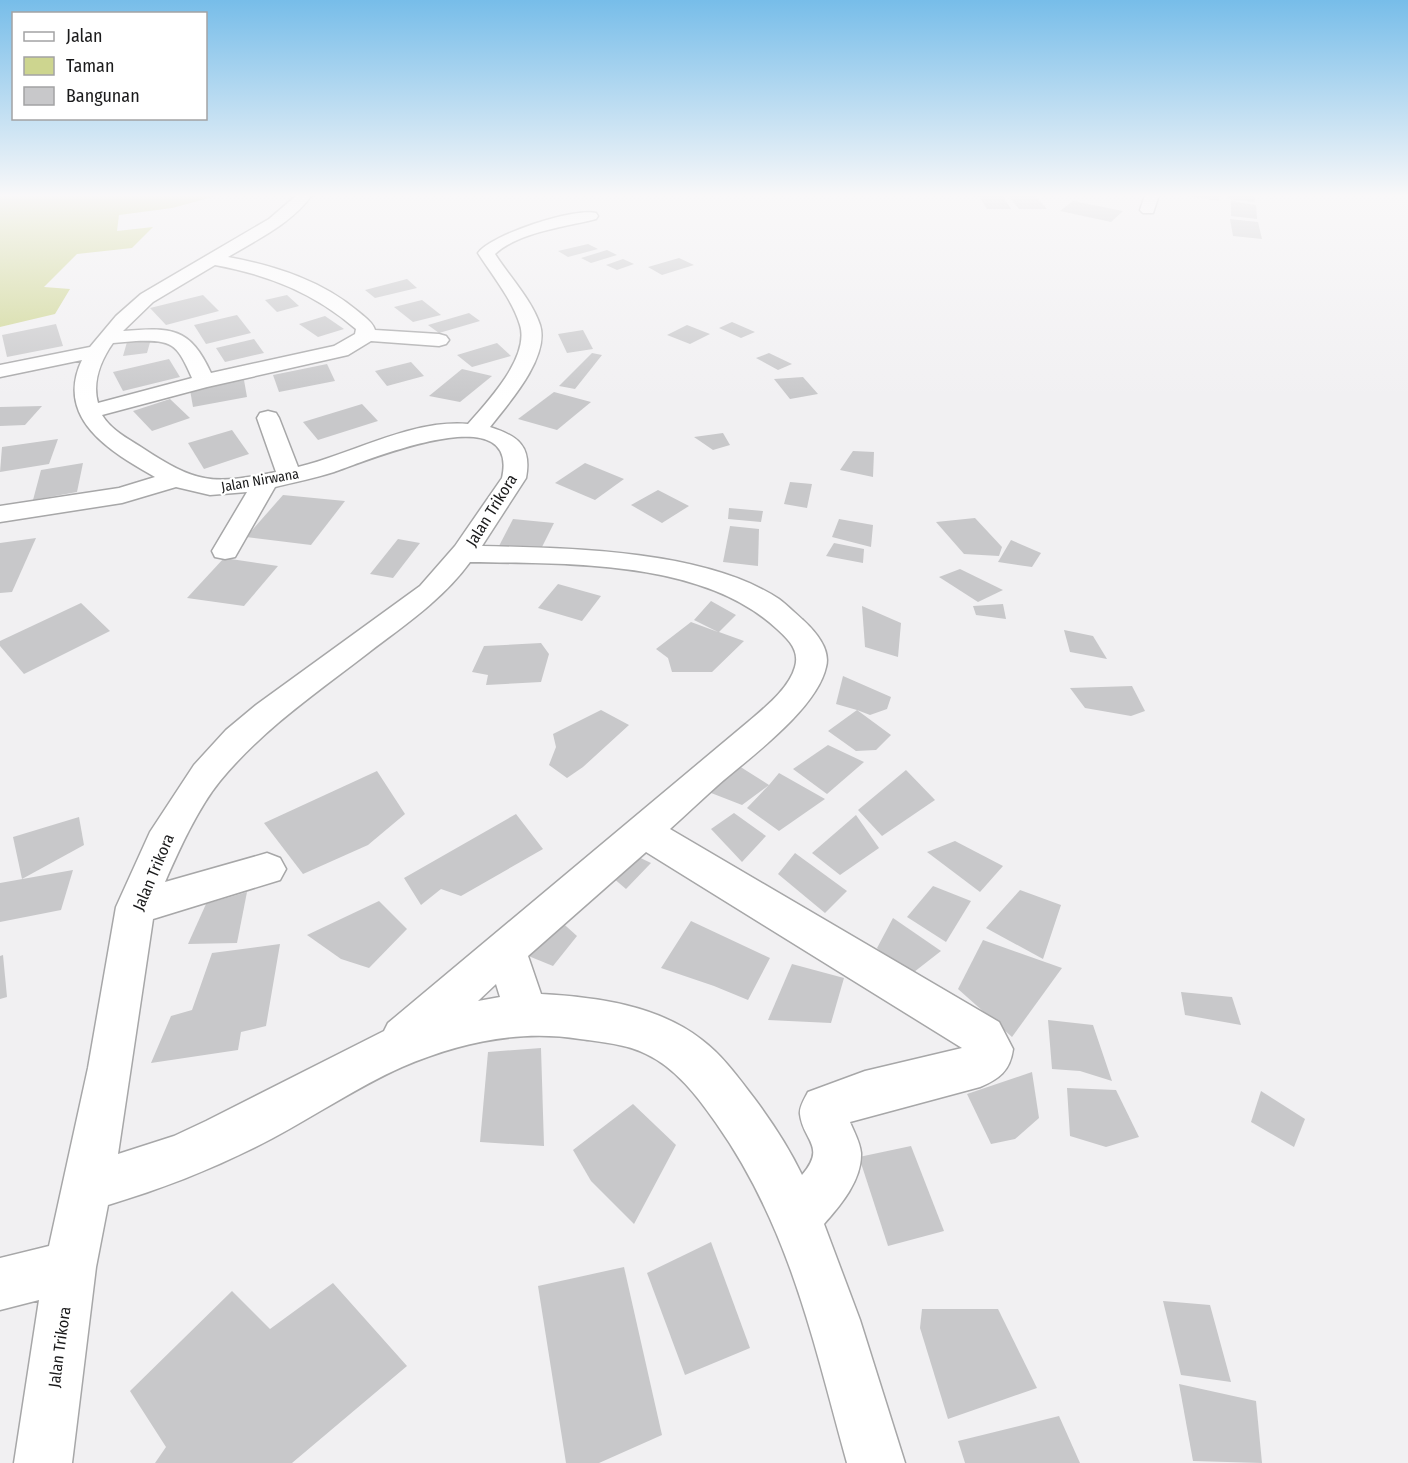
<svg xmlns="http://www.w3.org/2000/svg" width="1408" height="1463" viewBox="0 0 1408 1463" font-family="'Fira Sans Condensed',sans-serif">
<rect width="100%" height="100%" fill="#f1f0f2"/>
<polygon fill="#cdd58f" points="0,195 220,195 172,208 119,215 117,231 153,227 132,248 77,254 44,287 70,289 55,314 0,327"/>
<g fill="#c8c8ca">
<polygon points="978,195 1002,195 1011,209 987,209"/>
<polygon points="1007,195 1035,195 1047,209 1019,209"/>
<polygon points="1181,195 1219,195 1219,201"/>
<polygon points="1226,195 1254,195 1255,202 1227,199"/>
<polygon points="1073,201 1123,211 1111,222 1060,211"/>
<polygon points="1231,201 1256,205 1257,219 1231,216"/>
<polygon points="1230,219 1258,222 1262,239 1233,236"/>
<polygon points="588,244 598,249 568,257 558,251"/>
<polygon points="607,250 617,255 591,263 581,258"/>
<polygon points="679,258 694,265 662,275 648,267"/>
<polygon points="623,259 634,264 617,270 606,265"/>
<polygon points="407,279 417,288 375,298 365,290"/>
<polygon points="203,295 219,311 166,325 150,308"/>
<polygon points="287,295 299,306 277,312 265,300"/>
<polygon points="422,300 441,315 413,322 394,307"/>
<polygon points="469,313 480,321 439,333 428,325"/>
<polygon points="237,315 251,333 206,344 194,325"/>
<polygon points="325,316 344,329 318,337 299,324"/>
<polygon points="732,322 755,332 741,338 719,328"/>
<polygon points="56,324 63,346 7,357 2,335"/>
<polygon points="687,325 710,334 690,344 667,335"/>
<polygon points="583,330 593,349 567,353 558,334"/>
<polygon points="151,339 147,353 123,356 127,342"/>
<polygon points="254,339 264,353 225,362 216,348"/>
<polygon points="497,343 511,356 472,367 457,355"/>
<polygon points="592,353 602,355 575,389 559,386"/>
<polygon points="769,353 792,364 778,370 756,358"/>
<polygon points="169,359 180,377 123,391 113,372"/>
<polygon points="411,362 424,376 387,386 375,371"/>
<polygon points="327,364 335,381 279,392 273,375"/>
<polygon points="462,369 492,376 460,402 429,396"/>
<polygon points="803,377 818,394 790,399 774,379"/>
<polygon points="244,380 247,397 193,407 190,390"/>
<polygon points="554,392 591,402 557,430 518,419"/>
<polygon points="170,399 190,418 152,431 133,411"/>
<polygon points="362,404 378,421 318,440 303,422"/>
<polygon points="42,406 25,425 0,426 0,407"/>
<polygon points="232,430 249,454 204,469 188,443"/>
<polygon points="723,433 730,445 713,450 694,437"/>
<polygon points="58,439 49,464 0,472 2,447"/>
<polygon points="853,451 874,452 873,477 840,470"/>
<polygon points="83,463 77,492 33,500 41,470"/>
<polygon points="585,463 624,479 595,500 555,483"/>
<polygon points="790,482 812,484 807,508 784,504"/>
<polygon points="658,490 689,506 662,523 631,505"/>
<polygon points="283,495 345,501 311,545 246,537"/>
<polygon points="729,508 763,511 761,522 728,519"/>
<polygon points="975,518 1002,547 999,556 964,554 936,522"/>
<polygon points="513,519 554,523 540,551 499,546"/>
<polygon points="839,519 873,525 871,547 832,537"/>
<polygon points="730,526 759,529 758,566 723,562"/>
<polygon points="36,538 12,592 0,593 0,543"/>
<polygon points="398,539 420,543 393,578 370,574"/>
<polygon points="1011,540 1041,553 1032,567 998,562"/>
<polygon points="834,543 864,549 863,563 826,556"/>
<polygon points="224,558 278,566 244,606 187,598"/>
<polygon points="960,569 1003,590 978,602 939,577"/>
<polygon points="558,584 601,596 582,621 538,608"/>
<polygon points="711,601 736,615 719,632 744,641 712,672 672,672 668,658 656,649 691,622 718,632 694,620"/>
<polygon points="81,603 110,631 24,674 0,646 0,641"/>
<polygon points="1003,604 1006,619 976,615 973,606"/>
<polygon points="862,606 901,623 898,657 865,647"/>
<polygon points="1064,630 1093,636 1107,659 1070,652"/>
<polygon points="541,643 549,654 541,682 486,685 488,675 472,672 484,646"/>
<polygon points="843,676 891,697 887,709 870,715 857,710 891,735 876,750 856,751 828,731 857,710 836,704"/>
<polygon points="1132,686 1145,711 1131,716 1085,708 1070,688"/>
<polygon points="601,710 629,725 583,767 567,778 549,765 556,747 553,734"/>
<polygon points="828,745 864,762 827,794 793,769"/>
<polygon points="739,766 769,785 779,773 825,799 779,831 747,808 769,785 742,805 706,791"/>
<polygon points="906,770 935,800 882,836 858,810"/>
<polygon points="377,771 405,814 368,845 303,874 264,823"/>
<polygon points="734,813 766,836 742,862 711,829"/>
<polygon points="516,814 543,849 461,896 441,889 421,905 404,878"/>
<polygon points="856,815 879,848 840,875 812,853"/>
<polygon points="79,817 84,845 22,879 13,837"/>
<polygon points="955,841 1003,866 980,892 927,852"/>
<polygon points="630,853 651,863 626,889 612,877"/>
<polygon points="795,853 847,891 825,913 778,874"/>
<polygon points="73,870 61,910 0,922 0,883"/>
<polygon points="933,886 971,901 946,942 907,917"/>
<polygon points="1020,890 1061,905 1043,959 986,928"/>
<polygon points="247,892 237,943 188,944 206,904"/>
<polygon points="379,901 407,929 369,968 341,959 307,935"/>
<polygon points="557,918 577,936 553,966 526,955"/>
<polygon points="893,918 941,951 905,979 877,948"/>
<polygon points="691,921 770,958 748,1000 714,986 661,968"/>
<polygon points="983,940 1062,968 1012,1037 958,989"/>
<polygon points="280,944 266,1026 241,1032 238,1050 151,1063 171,1016 192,1010 212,953"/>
<polygon points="3,955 7,997 0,999 0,956"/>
<polygon points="792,964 844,978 831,1023 768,1020"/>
<polygon points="1181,992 1232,997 1241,1025 1185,1015"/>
<polygon points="1048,1020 1093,1025 1112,1081 1080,1071 1052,1069"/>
<polygon points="541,1048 544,1146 480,1142 488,1052"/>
<polygon points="1032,1072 1039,1118 1015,1139 991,1144 967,1094"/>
<polygon points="1067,1088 1116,1090 1139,1137 1106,1147 1070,1136"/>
<polygon points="1261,1091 1305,1119 1294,1147 1251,1122"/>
<polygon points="633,1104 676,1145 634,1224 591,1181 573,1150"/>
<polygon points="911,1146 944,1231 888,1246 859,1157"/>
<polygon points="711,1242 750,1348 685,1375 647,1273"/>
<polygon points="624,1267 662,1435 599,1463 566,1463 538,1286"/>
<polygon points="333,1283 407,1366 292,1463 155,1463 166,1447 130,1391 232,1291 270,1329"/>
<polygon points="1163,1301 1210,1305 1231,1382 1181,1375"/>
<polygon points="922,1309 998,1309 1037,1388 948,1419 920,1328"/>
<polygon points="1179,1384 1256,1401 1262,1463 1193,1461"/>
<polygon points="1059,1416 1080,1463 965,1463 958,1441"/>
</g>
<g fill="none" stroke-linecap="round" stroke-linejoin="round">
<g stroke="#a7a7a8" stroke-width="3">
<g id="minor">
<path d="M297 195H312C292 223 258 239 228 257 276 266 323 281 360 313 366 318 373 323 375 330L439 334 446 336 449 340 446 344 439 346 371 341 348 355 207 387 102 415C111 430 127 438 141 447 197 484 212 485 276 472L257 418 260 413 268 411 276 413 279 418 298 467C352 454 412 419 468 424 488 401 530 357 520 325 512 299 492 275 478 253 490 235 575 207 596 213L598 216 596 219C565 227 519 232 495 254 509 276 532 300 540 325 550 357 509 403 490 427 518 436 532 446 526 478L482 546C569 548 705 550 779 599 787 605 795 613 803 620 815 631 831 649 826 667 817 709 749 758 717 786 701 800 686 815 670 829L999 1022 1013 1049C1010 1071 999 1079 980 1087L850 1122C854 1132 860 1142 861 1153 862 1180 841 1205 824 1224L860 1320 905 1463H847C813 1341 790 1228 716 1123 698 1097 676 1068 646 1054 627 1044 601 1042 580 1039 518 1029 458 1043 402 1067 357 1087 316 1115 273 1138 220 1166 165 1188 108 1205L96 1267 72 1463H14L39 1300 0 1310V1258L49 1246 88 1068 116 907 150 832 194 765 226 730 256 705 420 586 455 546 502 478C521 395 366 461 334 472 315 478 295 482 275 487L235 557 225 559 215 557 212 551 247 492 210 495 176 487 122 503 0 522V506L119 488 155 477C111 452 54 419 82 360L0 377V365L90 347 116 316 141 294 269 219ZM215 265C269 275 314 293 356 329L355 334 334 346 211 373C190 327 171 327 123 331L153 302ZM136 341C173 340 177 344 192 378L98 403C92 382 101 360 113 343ZM470 562C566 564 702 559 777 629 788 639 800 650 795 667 789 689 764 708 748 722L388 1023 384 1031 206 1121 174 1136 118 1154 153 919 280 880 286 869 280 858 267 853 165 882C179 850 198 808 220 781 262 730 316 693 368 653 406 624 442 600 470 562ZM646 852 962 1048 865 1071 808 1092C805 1098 799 1107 800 1114 803 1141 827 1146 802 1175 789 1148 772 1122 754 1098 738 1077 723 1056 702 1040 658 1005 595 997 541 994L528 956ZM496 984 500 997 478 1001Z"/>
<polygon points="1145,195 1159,195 1153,213 1143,213 1140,210"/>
</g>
</g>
<use href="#minor" fill="#fff" fill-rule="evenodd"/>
</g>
<linearGradient id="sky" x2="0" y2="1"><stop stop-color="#77bde9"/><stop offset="0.49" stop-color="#f9f8f9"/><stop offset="1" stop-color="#f9f8f9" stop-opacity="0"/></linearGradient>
<rect width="1408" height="399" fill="url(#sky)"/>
<g text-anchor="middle" stroke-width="4.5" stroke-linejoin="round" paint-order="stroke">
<g font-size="14" fill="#1a1a1b" stroke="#fff">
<text transform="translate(260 480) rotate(-10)" y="5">Jalan Nirwana</text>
</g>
<g font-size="16" fill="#1a1a1b" stroke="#fff">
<text transform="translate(491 510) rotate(-58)" y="6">Jalan Trikora</text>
<text transform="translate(153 872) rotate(-67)" y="6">Jalan Trikora</text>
<text transform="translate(59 1347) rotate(-82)" y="6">Jalan Trikora</text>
</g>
</g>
<rect x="12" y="12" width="195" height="108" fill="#ffffff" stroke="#a3a3a4" stroke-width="1.5"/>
<rect x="24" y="32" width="30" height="9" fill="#ffffff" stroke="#a3a3a4" stroke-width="1.5"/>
<text x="66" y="42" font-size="18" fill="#1a1a1b">Jalan</text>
<rect x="24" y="57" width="30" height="18" fill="#cdd58f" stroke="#a3a3a4" stroke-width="1.5"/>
<text x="66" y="72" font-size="18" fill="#1a1a1b">Taman</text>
<rect x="24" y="87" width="30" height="18" fill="#c8c8ca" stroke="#a3a3a4" stroke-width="1.5"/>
<text x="66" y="102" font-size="18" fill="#1a1a1b">Bangunan</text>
</svg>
